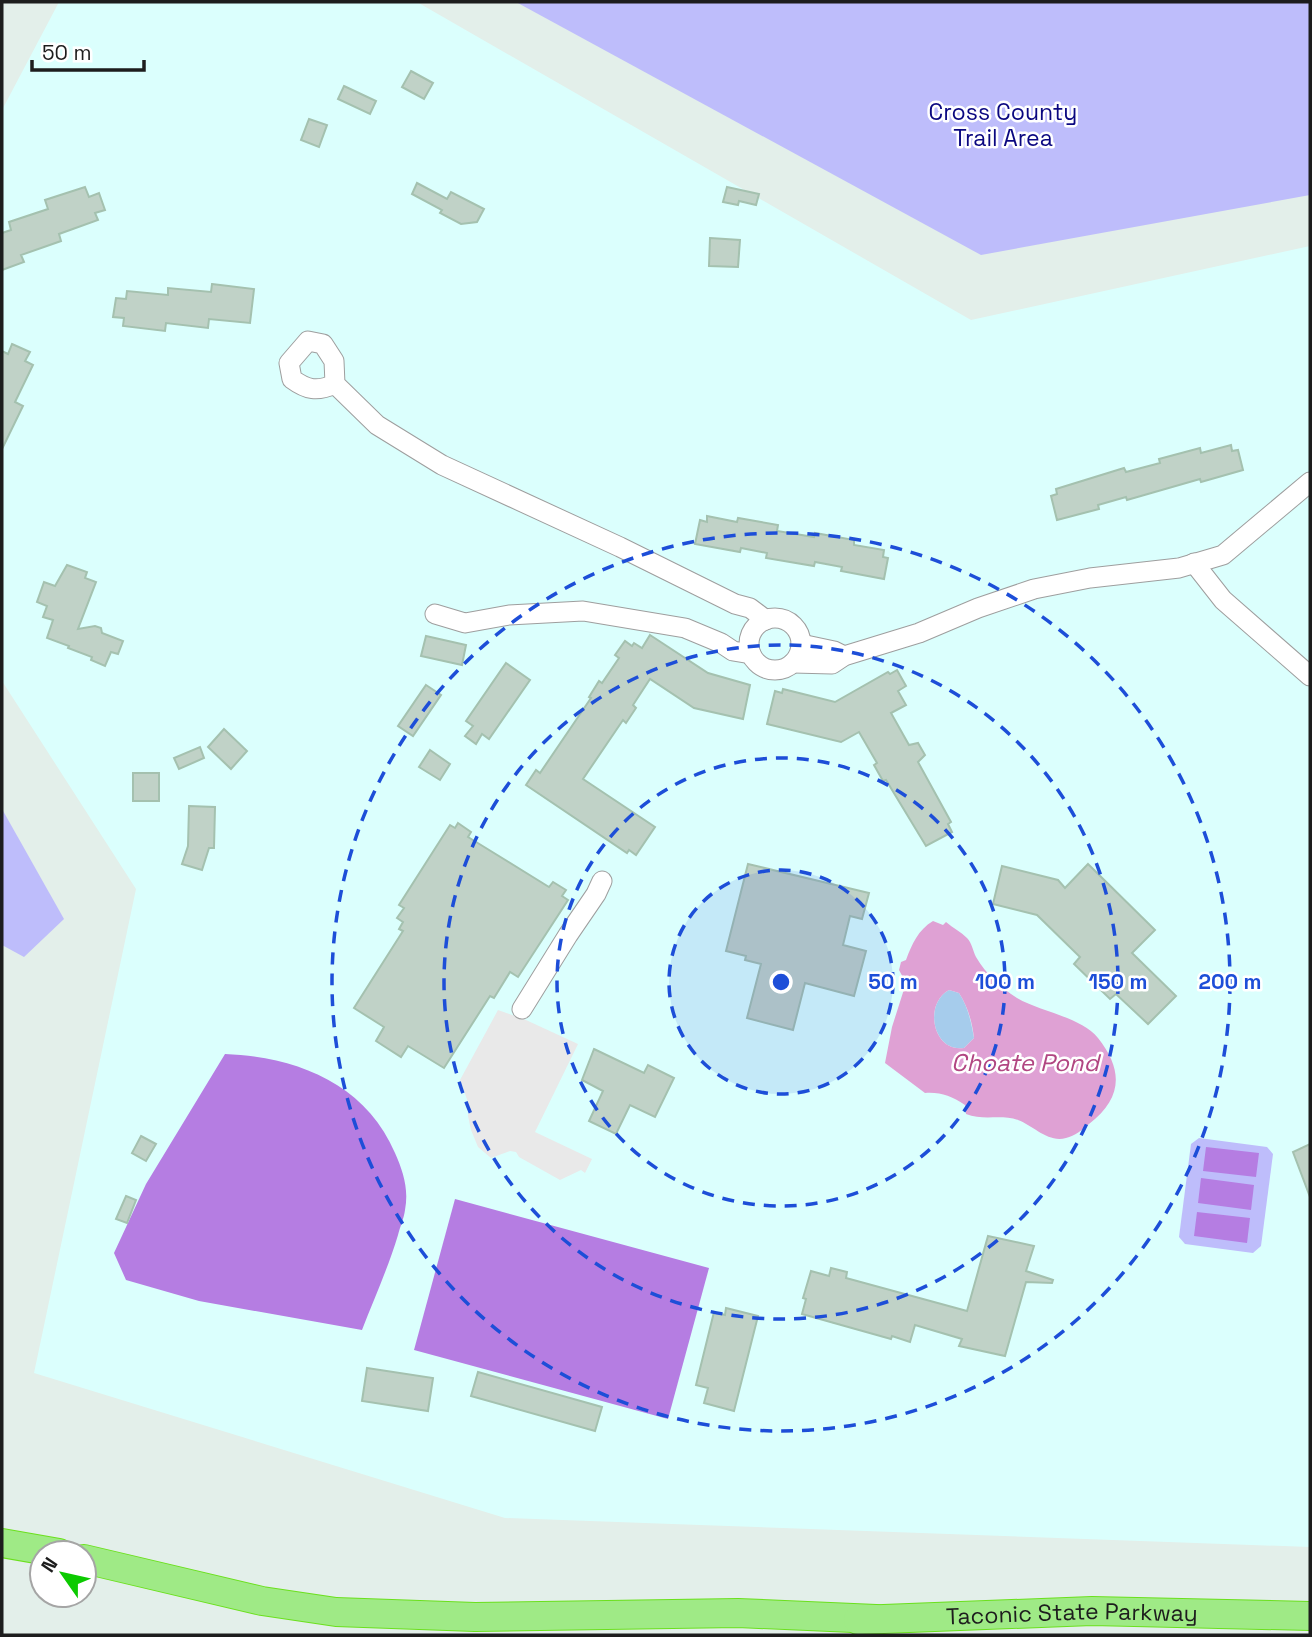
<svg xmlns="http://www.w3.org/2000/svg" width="1312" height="1637" viewBox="0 0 1312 1637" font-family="'Space Grotesk',sans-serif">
<rect width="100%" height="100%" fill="#e3efea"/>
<polygon fill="#dbfffd" points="59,2 417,2 971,320 1310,246 1310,1547 505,1518 34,1373 136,889 2,681 2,110"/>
<path fill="#a6ccec" d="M949 990 959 993C968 1007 971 1021 974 1038L964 1048C933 1053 923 1004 949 990Z"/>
<g fill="#bebdfb">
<polygon points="516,2 1310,2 1310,195 981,255"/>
<polygon points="2,809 64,919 24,957 2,945"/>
<polygon points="1199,1138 1267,1147 1273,1154 1261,1246 1253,1253 1185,1244 1179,1237 1191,1144"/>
</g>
<g fill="#b57de2">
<path d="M225 1054C296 1057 365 1083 395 1153 403 1171 409 1189 405 1210 404 1218 400 1227 398 1235 388 1268 374 1299 362 1330L199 1301 126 1280 114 1253 146 1184Z"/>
<polygon points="1206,1147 1259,1153 1256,1177 1203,1171"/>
<polygon points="1201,1178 1254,1185 1251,1210 1198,1203"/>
<polygon points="455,1199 709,1268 668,1419 414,1350"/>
<polygon points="1197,1212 1250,1218 1247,1243 1194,1236"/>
</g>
<polygon fill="#e9e9e9" points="498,1010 526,1020 578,1044 535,1132 592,1159 585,1173 581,1170 560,1180 519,1157 516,1152 510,1151 491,1158 478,1147 471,1130 468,1116 469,1105 460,1080"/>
<path fill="#dfa1d4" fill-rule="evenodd" d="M933 921 943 925 946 922C953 928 961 932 967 938 972 943 973 951 976 957 986 974 1001 988 1017 998 1041 1012 1081 1017 1098 1038 1124 1071 1122 1098 1089 1124 1082 1130 1075 1136 1066 1138 1048 1143 1034 1126 1018 1120 1001 1114 983 1121 966 1114L965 1105C951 1096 941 1092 925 1093L885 1063 892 1027 906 983 899 970 901 962 906 960C912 944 918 930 933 921ZM949 990 959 993C968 1007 972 1022 974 1038L964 1048C933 1053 923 1004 949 990Z"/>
<g fill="#c0d2c7" stroke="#a4c1af" stroke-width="2">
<polygon points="411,71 433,83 424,99 402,87"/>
<polygon points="344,86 376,101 370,114 338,99"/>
<polygon points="309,119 327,125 319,147 301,140"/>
<polygon points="417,183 447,199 451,192 484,209 477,222 461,224 440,213 442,210 412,194"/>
<polygon points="85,187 89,197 99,193 105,210 95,213 98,220 59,234 61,241 21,255 24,262 2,270 2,233 11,230 9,222 48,209 45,200"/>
<polygon points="727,187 759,194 756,205 739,201 738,205 723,202"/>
<polygon points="710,238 740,240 738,267 709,266"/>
<polygon points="212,284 254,289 250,323 209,319 208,328 166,323 165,331 123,326 124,318 113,317 116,298 126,299 127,291 168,295 168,288 211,292"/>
<polygon points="12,344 30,352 25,361 33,365 15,402 23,406 2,449 2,351 8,354"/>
<polygon points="1231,445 1232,451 1238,450 1243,470 1201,482 1200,479 1127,500 1126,497 1098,505 1099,509 1057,520 1051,496 1057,494 1056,489 1124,468 1126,472 1160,463 1159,459 1200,448 1201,453"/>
<polygon points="707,516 737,522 738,518 778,525 777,531 814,537 815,533 854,540 854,545 884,550 883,557 888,558 884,579 841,571 842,567 815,562 814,566 766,558 767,553 741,548 740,552 695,544 700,520 707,522"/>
<polygon points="67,565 87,572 85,578 96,582 78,629 95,626 101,628 102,633 123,641 118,654 111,652 105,666 91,660 92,657 68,648 69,646 47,638 53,620 43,617 47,606 37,602 44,582 55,586"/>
<polygon points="650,635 708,673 750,685 743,719 694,708 650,679 633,705 636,708 626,723 623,720 583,779 655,827 636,855 629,850 627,853 526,785 536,770 540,773 591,698 589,697 599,681 602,683 619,658 615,655 625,641 632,646 634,643 642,648"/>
<polygon points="426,636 466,645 462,665 421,656"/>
<polygon points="506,663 530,680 489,739 482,734 476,744 465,736 473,726 466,721"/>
<polygon points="897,670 906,686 898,691 906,705 891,713 909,745 918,743 925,755 918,762 951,822 948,824 952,832 926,846 886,780 883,781 874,765 877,763 859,732 841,742 767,724 775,691 782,693 783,689 835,702 888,672 890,674"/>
<polygon points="426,685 441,695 413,736 398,726"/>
<polygon points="224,729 247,751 231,769 208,747"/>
<polygon points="200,747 204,758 179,769 174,758"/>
<polygon points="430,750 450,764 440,780 419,767"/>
<rect x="133" y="773" width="26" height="28"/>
<polygon points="189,806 215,807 214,848 209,848 202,870 182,864 188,846"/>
<polygon points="458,823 471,832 468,837 549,887 553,882 566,890 562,896 568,900 518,977 510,972 494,998 490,996 444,1068 408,1046 401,1057 376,1041 384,1027 354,1008 403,931 399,929 403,922 397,918 404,908 399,905 450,825 455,828"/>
<polygon points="748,864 869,893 862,919 850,916 843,945 866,951 854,996 805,983 793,1030 747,1018 761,964 745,960 746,956 726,951"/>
<polygon points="1088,864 1155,930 1132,953 1176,996 1148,1024 1116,994 1110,999 1074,964 1080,957 1037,915 993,904 1002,866 1058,880 1065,888"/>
<polygon points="594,1049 644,1073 648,1065 674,1078 655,1117 630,1105 616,1134 589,1121 603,1091 582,1080"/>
<polygon points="141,1136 156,1144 146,1161 132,1153"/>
<polygon points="1310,1144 1310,1197 1293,1152"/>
<polygon points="126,1196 136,1200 127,1223 116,1219"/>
<polygon points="988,1236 1034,1246 1026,1271 1053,1280 1052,1283 1026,1282 1005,1356 959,1346 962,1339 915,1325 910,1342 892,1336 891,1339 802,1314 806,1299 803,1298 811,1271 829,1276 831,1268 847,1272 846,1278 967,1311"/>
<polygon points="726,1308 758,1316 734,1411 704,1403 708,1388 696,1385 714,1312 725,1315"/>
<polygon points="367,1368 433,1378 428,1411 362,1401"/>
<polygon points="478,1372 602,1407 595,1431 471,1396"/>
</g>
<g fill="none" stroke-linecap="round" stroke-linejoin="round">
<g stroke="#9e9e9e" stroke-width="21">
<g id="minor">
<path d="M335 384 334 361 323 344 308 341 289 363 292 379C307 390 317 392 335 384L377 425 442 465 620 547 735 604 750 608 766 620"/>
<polyline points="1194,563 1223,600 1310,676"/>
<polyline points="435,614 465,623 509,615 583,611 685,628 721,643 733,651 751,654"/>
<circle cx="775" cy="644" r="26"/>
<polyline points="801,644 834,651 844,656"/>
<polyline points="793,663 832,664 844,656 919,633 978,608 1034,589 1090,578 1179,568 1223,555 1310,482"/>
<polyline points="522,1009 568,935 596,894 602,881"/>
</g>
</g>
<g stroke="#6be01d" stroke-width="30">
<g id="highway">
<polyline points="2,1543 59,1553"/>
<polyline points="84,1559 262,1601 336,1612 475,1617 738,1613 876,1619"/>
<path id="s1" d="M858 1620 1092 1611 1310 1616"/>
</g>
</g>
<use href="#minor" stroke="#fff" stroke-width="19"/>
<use href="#highway" stroke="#9fea86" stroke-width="28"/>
</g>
<circle cx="781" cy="982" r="112" fill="#1d4ed8" fill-opacity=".12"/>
<g fill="none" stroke="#1d4ed8" stroke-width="3.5" stroke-dasharray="12 9">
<circle cx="781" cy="982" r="112"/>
<circle cx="781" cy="982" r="224"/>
<circle cx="781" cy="982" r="337"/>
<circle cx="781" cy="982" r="449"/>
</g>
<g text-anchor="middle" stroke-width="5" stroke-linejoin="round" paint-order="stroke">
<g font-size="23" fill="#0a0780" stroke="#fff">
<text x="1003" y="120">Cross County<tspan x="1003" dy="26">Trail Area</tspan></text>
</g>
<g font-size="23" fill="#1d1d1d" stroke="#fff">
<text dy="8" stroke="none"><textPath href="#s1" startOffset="214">Taconic State Parkway</textPath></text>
</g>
<g font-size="24" font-style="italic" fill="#b14682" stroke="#fff">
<text x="1025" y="1071">Choate Pond</text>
</g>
</g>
<circle cx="781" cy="982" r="10" fill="#1d4ed8" stroke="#fff" stroke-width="3.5"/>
<g font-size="21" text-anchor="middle" font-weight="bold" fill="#1d4ed8" stroke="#fff" stroke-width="5" stroke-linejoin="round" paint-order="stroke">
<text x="893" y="989">50 m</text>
<text x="1005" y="989">100 m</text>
<text x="1118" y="989">150 m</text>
<text x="1230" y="989">200 m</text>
</g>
<rect width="1312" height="1637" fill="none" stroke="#1d1d1d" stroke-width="7"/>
<g transform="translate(63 1574) rotate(304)"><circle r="33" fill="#ffffff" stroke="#a5a5a5" stroke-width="2"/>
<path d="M0-5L12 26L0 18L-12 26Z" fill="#0cca00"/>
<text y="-10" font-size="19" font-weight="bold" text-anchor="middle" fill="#1d1d1d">N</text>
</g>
<path d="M32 60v10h112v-10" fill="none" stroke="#1d1d1d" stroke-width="3.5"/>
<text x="42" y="60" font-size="21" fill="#1d1d1d" stroke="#ffffff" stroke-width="5" paint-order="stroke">50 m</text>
</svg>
